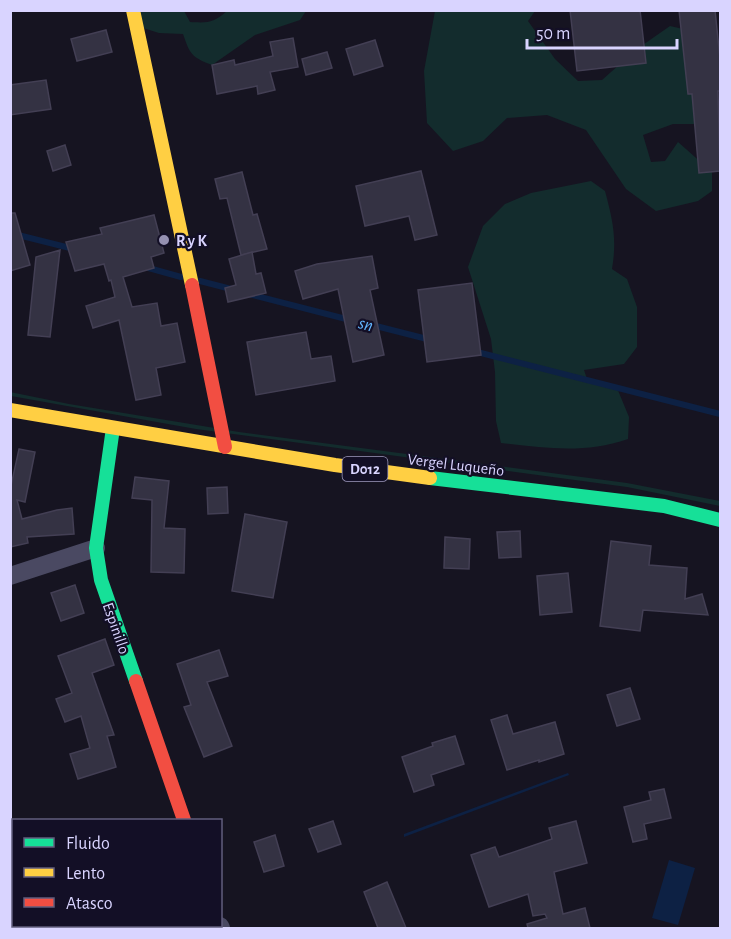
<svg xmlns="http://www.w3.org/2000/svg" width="731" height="939" viewBox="0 0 731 939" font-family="'Alegreya Sans',sans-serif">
<rect width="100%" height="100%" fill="#161421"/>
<g fill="#132c2d">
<path d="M137 11H184L190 22C208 23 213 23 227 11H306L300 20 255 35 212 65C191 57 190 54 183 34L159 33 140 27Z"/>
<polygon points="435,11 535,11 528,21 555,59 578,81 602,80 637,49 670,26 696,32 705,124 673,124 643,135 651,162 665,161 678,142 712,172 712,191 698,201 656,211 626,189 586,130 547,115 507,118 483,141 453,151 427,123 424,71"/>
<path d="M591 181 605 191C613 221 617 239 612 269L627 279 637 307V347L624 364 584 370 588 382 617 388 629 417 628 439C584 454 546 448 501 443L496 421 495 372 491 339 468 267 483 226 505 204 531 193Z"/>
<polygon points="10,392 69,404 239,432 627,483 720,501 720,506 627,487 196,429 11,396"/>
</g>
<g fill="#0d2144">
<polygon points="568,773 569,775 404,837 404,834"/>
<polygon points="669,860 695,868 678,925 652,918"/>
</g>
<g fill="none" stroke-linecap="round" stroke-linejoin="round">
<g stroke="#0d2144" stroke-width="6">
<polyline points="14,234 74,249"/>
<polyline points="145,267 181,277"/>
<polyline points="200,281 231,289"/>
<polyline points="249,294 350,320"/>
<polyline points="372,325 431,340"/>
<polyline points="473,351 720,414"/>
</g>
</g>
<g fill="#343243" stroke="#433f54" stroke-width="1.5">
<polygon points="570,10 640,10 646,63 577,71"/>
<polygon points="679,10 715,10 720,58 720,91 718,91 720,171 699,173 692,94 688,94"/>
<polygon points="106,30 112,52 77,61 71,39"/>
<polygon points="293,38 298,67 270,72 275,90 258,94 257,86 217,94 212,65 234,60 235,65 273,56 270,42"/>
<polygon points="375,40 383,66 354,75 346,49"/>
<polygon points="327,52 332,68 306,75 302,59"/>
<polygon points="46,80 51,109 10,115 10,85"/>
<polygon points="65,145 71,165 53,171 47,151"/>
<polygon points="421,171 437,235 415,240 409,216 365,226 356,186"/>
<polygon points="242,172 253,215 257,214 267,249 241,255 227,198 220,199 215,179"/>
<polygon points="10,213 15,213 30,265 10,271"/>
<polygon points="154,215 164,253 151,257 154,268 123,277 132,307 157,303 161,326 177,323 185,362 156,368 161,395 136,400 119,320 93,328 86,306 115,297 111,280 109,281 104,264 75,271 66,242 102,234 100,228"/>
<polygon points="60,250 50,337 28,335 36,257"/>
<polygon points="252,252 256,274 261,273 266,293 228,302 225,288 236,285 229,259"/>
<polygon points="372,256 378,288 370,290 384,355 353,362 338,289 303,299 295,271 317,264"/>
<polygon points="472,283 481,355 427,362 418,290"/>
<polygon points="306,332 311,359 331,356 335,381 256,395 247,342"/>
<polygon points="19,449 35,452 25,502 17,500 22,519 57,510 72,508 74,534 27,537 28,543 10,547 10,490"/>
<polygon points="135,477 169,481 164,528 185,529 184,573 151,572 152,500 132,498"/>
<polygon points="227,487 228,513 208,514 207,488"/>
<polygon points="245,514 287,522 273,598 232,591"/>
<polygon points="520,531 521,557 499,558 497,532"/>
<polygon points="445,537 470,539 469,569 444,568"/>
<polygon points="611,541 651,546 649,565 687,568 685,599 702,594 708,615 643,610 640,631 600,626"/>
<polygon points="568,573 572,612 540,615 537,576"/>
<polygon points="75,585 84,613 61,621 51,593"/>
<polygon points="105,639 114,665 92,673 114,735 107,736 116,767 78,779 70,754 90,748 81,716 65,722 56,699 72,693 58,656"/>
<polygon points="219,650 228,676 207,682 232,746 204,757 184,707 191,705 177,664"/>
<polygon points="630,688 640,719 617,726 607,695"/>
<polygon points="507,715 513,734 555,722 564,754 539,762 539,760 507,770 491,720"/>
<polygon points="455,736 464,764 431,775 434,785 414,792 402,757 433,746 432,743"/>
<polygon points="664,789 671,818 644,824 647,839 633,842 624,807 651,800 649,792"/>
<polygon points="333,821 341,844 318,852 309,829"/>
<polygon points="576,821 587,863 554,872 563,914 585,908 590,928 528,928 527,924 547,918 545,914 533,916 528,894 489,907 471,855 495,847 499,857 552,839 549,828"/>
<polygon points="275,835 284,866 264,872 254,842"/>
<polygon points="387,882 406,928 378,928 364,892"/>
</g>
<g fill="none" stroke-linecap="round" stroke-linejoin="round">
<g stroke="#4a4962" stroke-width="18">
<polyline points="10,576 96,548"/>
<polyline points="220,926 221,928"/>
</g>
<g stroke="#16e098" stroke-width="14">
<polyline points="113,428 96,548 101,580 136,681"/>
<polyline points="430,478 664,506 720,520"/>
</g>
<g stroke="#ffcf43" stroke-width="14">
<polyline points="133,10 192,285"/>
<polyline points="10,410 335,465 430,478"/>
</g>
<g stroke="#f24e42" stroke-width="14">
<polyline points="192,285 225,447"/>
<polyline points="136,681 184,820"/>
</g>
</g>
<circle fill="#9591b1" stroke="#130f26" stroke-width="2" cx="164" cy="240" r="6"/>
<g text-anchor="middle" stroke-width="4.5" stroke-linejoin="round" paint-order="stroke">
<rect fill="#130f26" stroke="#9e99be" stroke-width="1.5" x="342.5" y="457" width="45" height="24" rx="4.5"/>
<g font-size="15" font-weight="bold" fill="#d9d4ff">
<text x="365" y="474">D012</text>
</g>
<g font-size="16" font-weight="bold" fill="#d9d4ff" stroke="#130f26" text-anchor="start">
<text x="176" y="246">R y K</text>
</g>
<g font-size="16" fill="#d9d4ff" stroke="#130f26">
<text transform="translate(456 464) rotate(7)" y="6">Vergel Luqueño</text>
<text transform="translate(117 628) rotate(71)" y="6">Espinillo</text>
</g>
<g font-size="18" font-style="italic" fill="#62b6ff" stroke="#130f26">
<text transform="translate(366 324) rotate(14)" y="6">sn</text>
</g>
</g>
<rect width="731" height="939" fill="none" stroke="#d9d4ff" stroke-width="24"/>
<rect x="12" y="819" width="210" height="108" fill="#130f26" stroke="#625e7d" stroke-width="1.5"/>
<rect x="24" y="838" width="30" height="9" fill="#16e098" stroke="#625e7d" stroke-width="1.5"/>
<text x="66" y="849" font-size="18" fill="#d9d4ff">Fluido</text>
<rect x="24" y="868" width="30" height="9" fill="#ffcf43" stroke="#625e7d" stroke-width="1.5"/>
<text x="66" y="879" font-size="18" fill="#d9d4ff">Lento</text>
<rect x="24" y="898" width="30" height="9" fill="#f24e42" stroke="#625e7d" stroke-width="1.5"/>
<text x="66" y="909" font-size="18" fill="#d9d4ff">Atasco</text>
<path d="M527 39v9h150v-9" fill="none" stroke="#d9d4ff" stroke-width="3"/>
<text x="536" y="39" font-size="18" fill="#d9d4ff" stroke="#130f26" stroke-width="4.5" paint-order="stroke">50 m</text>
</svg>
